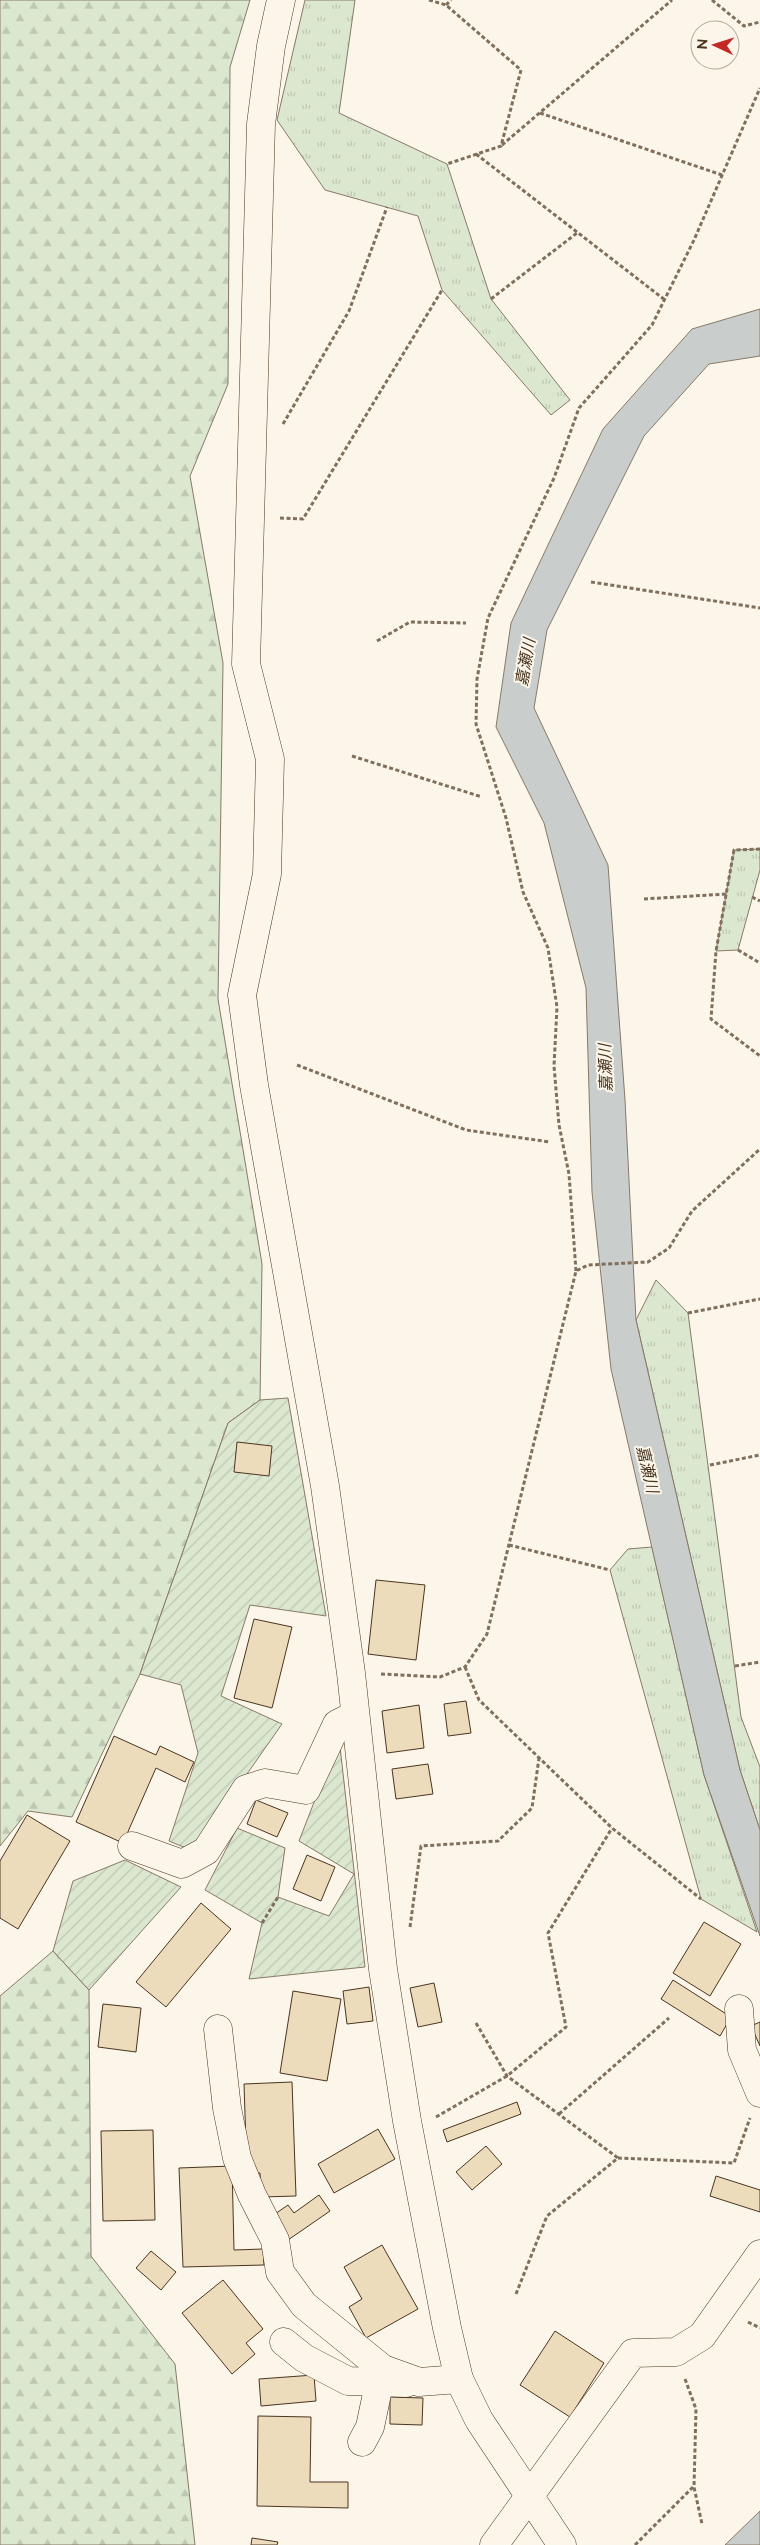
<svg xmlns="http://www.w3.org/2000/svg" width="760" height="2545" viewBox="0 0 760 2545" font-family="Raleway,'Noto Sans JP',sans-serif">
<defs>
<pattern id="grass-tufts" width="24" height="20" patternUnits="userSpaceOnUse" patternTransform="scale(1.25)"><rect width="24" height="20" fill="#dce7d0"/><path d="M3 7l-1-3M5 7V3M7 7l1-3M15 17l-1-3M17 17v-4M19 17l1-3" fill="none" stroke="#bec7b2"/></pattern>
<pattern id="forest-firs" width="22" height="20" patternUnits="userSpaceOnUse" patternTransform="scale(1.25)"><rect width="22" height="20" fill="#dce7d0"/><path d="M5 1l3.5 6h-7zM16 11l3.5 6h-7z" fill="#bec7b2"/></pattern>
<pattern id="garden-furrows" width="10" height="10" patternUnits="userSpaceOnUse" patternTransform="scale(1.25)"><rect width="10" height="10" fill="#dce7d0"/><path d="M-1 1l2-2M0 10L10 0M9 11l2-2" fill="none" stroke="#bec7b2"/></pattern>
</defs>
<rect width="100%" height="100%" fill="#fbf6e9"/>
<g fill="url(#grass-tufts)" stroke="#887966">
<polygon points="305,0 355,0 339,113 447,164 491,299 570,400 551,415 442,290 418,216 325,190 277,120"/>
<polygon points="760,849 760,870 738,950 716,951 734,850"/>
<polygon points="656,1280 688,1313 741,1717 760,1767 760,1830 740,1770 636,1320"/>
<polygon points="652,1547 704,1775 757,1932 701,1899 610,1570 628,1549"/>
</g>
<g fill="url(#forest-firs)" stroke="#887966">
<polygon points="0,0 250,0 230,67 228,384 190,476 223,663 218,999 262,1264 260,1400 228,1423 140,1674 72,1817 28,1811 0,1846"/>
<polygon points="53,1951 89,1990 91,2256 175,2364 195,2545 0,2545 0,1996"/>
</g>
<g fill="url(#garden-furrows)" stroke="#887966">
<polygon points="288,1398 326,1616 250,1605 221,1696 282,1724 193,1851 169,1841 198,1753 181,1685 140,1674 228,1423 260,1400"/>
<polygon points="339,1738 365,1967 249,1979 262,1923 205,1890 237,1828 285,1848 278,1897 329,1916 354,1874 299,1841"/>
<polygon points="125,1860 181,1887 89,1990 53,1951 73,1881"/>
</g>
<g fill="#c9cecd" stroke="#887966">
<polygon points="760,309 760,356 709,364 644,436 547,630 534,708 608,865 625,1100 636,1320 740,1770 760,1830 760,1936 704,1775 611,1369 592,1192 586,988 544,823 496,727 511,623 603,429 692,329"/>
<polygon points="760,2511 760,2545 725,2545"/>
</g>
<g fill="#ecdcbc" stroke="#4a3520">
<polygon points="237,1442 272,1446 269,1476 234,1472"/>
<polygon points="376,1580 425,1585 416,1660 368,1654"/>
<polygon points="254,1619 292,1627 272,1708 234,1698"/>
<polygon points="466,1701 471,1733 448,1736 444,1704"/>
<polygon points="419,1705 424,1748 387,1753 382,1711"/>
<polygon points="114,1736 156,1755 160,1746 194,1762 185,1782 156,1768 123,1843 76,1822"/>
<polygon points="428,1764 433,1794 396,1799 392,1769"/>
<polygon points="256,1800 288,1813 277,1837 247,1824"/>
<polygon points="27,1815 70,1841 18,1929 0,1918 0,1861"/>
<polygon points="307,1855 335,1867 321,1901 293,1889"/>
<polygon points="201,1903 231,1929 166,2007 136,1982"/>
<polygon points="704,1922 741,1944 710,1996 673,1973"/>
<polygon points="673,1980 731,2017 720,2036 661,1999"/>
<polygon points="434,1983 442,2022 418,2027 410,1988"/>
<polygon points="369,1987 373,2021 347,2024 343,1991"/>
<polygon points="293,1991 341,1999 327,2081 280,2073"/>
<polygon points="103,2004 141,2008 136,2052 98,2047"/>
<polygon points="760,2022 760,2046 751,2026"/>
<polygon points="292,2082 296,2196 261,2197 260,2173 247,2174 244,2084"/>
<polygon points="517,2102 521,2114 447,2142 443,2130"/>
<polygon points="378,2129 395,2159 334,2193 318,2164"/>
<polygon points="153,2130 155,2220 103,2221 101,2131"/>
<polygon points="486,2146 502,2164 472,2190 456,2172"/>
<polygon points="232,2166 234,2250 263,2249 264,2265 183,2267 179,2168"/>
<polygon points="716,2176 760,2190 760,2212 710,2196"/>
<polygon points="319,2195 330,2211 288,2240 272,2216 288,2205 294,2213"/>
<polygon points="382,2245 418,2309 366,2338 349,2307 362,2299 344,2267"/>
<polygon points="151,2251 176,2272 161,2290 136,2268"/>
<polygon points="223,2280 263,2329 246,2343 255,2354 232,2374 182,2313"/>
<polygon points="555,2331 604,2363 570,2417 520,2385"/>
<polygon points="314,2375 316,2401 261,2406 259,2379"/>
<polygon points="390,2397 423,2398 422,2425 390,2424"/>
<polygon points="258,2416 311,2417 310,2482 348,2482 348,2508 257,2506"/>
<polygon points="252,2538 278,2542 277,2545 251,2545"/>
</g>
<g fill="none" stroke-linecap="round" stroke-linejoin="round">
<g stroke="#4a3520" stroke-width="29">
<g id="minor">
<polyline points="281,0 271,46 261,124 246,664 270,759 267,874 242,995 254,1085 325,1486 351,1673 383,1969 407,2121 447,2328 459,2379 479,2420 562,2545"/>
<polyline points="132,1846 182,1864 206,1851 246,1789 265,1783 306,1790 337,1724 355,1715"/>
<polyline points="739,2009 742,2050 760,2093"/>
<polyline points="218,2029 227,2108 237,2158 252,2195 275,2240 280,2272 304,2305 383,2369 419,2382 459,2379"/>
<polyline points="284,2342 304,2358 348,2381 406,2383"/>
<polyline points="362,2442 370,2427 379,2384"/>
<polyline points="494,2545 633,2353 676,2352 702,2336 760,2254"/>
</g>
</g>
<g stroke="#7f6f5c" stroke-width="3" stroke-dasharray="4 2.5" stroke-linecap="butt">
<polyline points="429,0 446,5 521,70 501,146 447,164"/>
<polyline points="712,0 744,26 760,22"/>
<polyline points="446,5 451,0"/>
<polyline points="540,113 722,175"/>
<polyline points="502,145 672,0"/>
<polyline points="476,154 665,300"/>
<polyline points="491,299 577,233"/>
<polyline points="283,424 349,311 387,207"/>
<polyline points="280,518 303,519 442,290"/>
<polyline points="591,582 760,608"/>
<polyline points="377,641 410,622 466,623"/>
<polyline points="352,756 482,797"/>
<polyline points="760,849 734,850 716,951 711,1019 760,1056"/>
<polyline points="752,897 760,901"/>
<polyline points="644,899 726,894"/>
<polyline points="738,950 760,963"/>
<polyline points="297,1065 466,1130 550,1142"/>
<polyline points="576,1271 569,1174 559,1125 554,1066 557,1007 548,948 523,892 506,818 476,724 477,679 488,618 554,478 579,408 652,325 694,240 760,88"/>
<polyline points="688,1313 760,1299"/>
<polyline points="710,1465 760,1455"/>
<polyline points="509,1545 610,1570"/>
<polyline points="735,1666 760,1662"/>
<polyline points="465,1667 479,1700 612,1828 701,1899"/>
<polyline points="381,1674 440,1677 465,1667 487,1634 576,1271 588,1265 648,1262 669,1248 692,1211 760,1149"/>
<polyline points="262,1923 278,1897"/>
<polyline points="410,1927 421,1846 498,1841 532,1808 539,1758"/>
<polyline points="476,2023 507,2076 618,2158"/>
<polyline points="559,2114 669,2018"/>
<polyline points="436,2117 507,2076 566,2027 548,1933 612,1828"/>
<polyline points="516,2294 547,2216 618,2158 734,2163 750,2118"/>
<polyline points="748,2322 760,2328"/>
<polyline points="685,2379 696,2409 694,2487 702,2524"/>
<polyline points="635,2545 693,2487"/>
</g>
<use href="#minor" stroke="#fbf6e9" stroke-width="28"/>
</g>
<g text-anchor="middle" stroke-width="4" stroke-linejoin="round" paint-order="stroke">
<g font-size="16" font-style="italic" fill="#4a3520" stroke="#fbf6e9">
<text transform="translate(525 662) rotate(-80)" y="6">嘉瀬川</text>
<text transform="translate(605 1068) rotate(-92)" y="6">嘉瀬川</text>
<text transform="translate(648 1469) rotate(77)" y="6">嘉瀬川</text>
</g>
</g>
<g transform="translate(715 45) rotate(274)"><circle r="24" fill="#fbf6e9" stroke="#b4a999"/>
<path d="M0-4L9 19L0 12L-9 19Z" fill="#c62828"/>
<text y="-8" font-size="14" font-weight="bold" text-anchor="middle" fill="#4a3520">N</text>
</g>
</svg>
